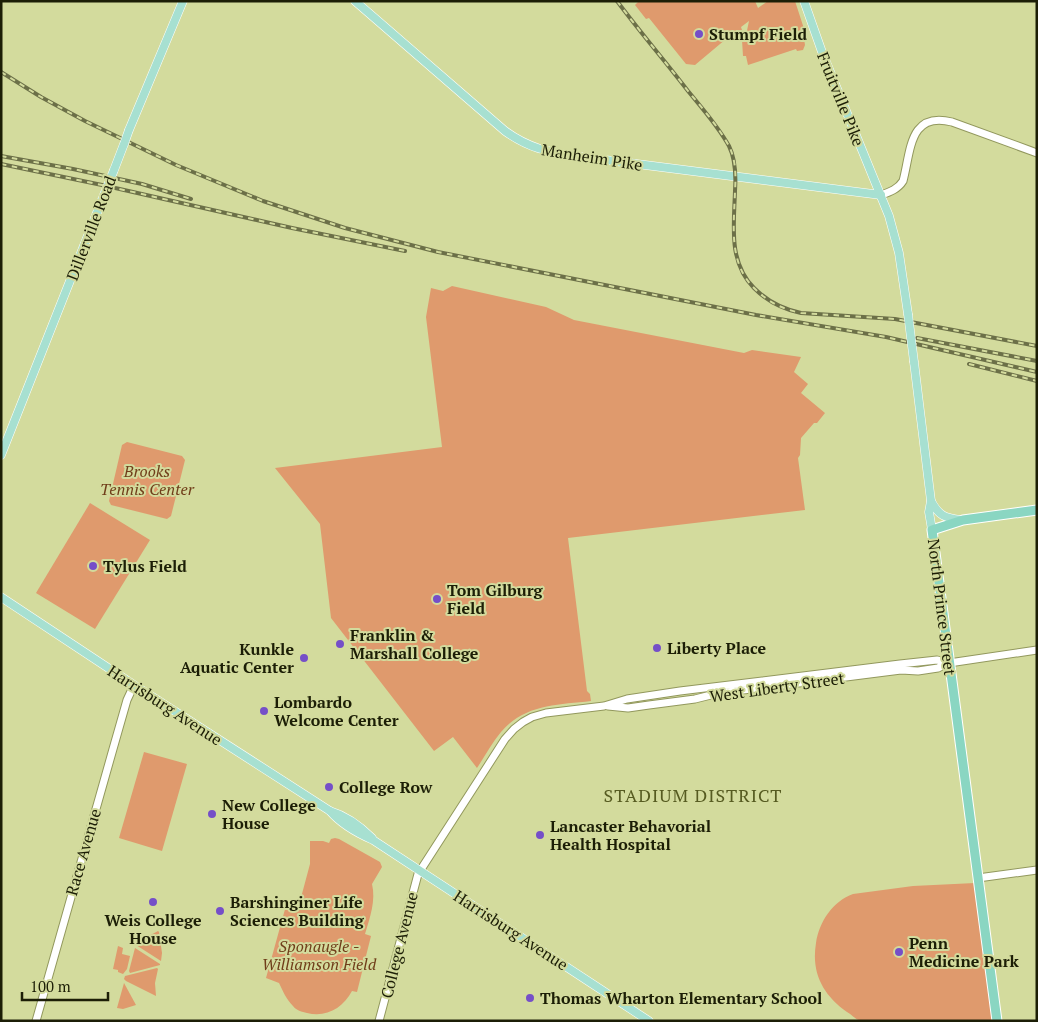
<svg xmlns="http://www.w3.org/2000/svg" width="1038" height="1022" viewBox="0 0 1038 1022" font-family="'PT Serif',serif">
<rect width="100%" height="100%" fill="#d3db9d"/>
<g fill="#df9a6d">
<polygon points="639,1 755,1 758,8 768,1 795,1 807,38 804,39 805,45 803,50 797,51 796,49 748,65 746,56 743,56 742,40 745,40 749,21 741,27 742,30 728,41 726,39 695,65 686,64 649,18 646,19 635,5"/>
<path d="M452 286 546 307 574 320 744 353 752 350 801 357 794 372 808 384 801 393 825 413 817 423H814L801 438 800 455 798 458 805 510 568 538 587 691 590 694 591 701C557 705 525 704 501 732 492 743 485 756 477 768L453 737 434 751 331 618 320 524 275 468 442 447 426 317 431 288 443 291Z"/>
<polygon points="127,442 182,456 185,460 171,516 167,519 111,505 109,501 122,445"/>
<polygon points="90,503 150,540 95,629 36,593"/>
<polygon points="144,752 187,764 162,851 119,838"/>
<path d="M335 838 339 839 380 862 382 867 372 884C376 901 370 917 365 934L371 936 357 992 352 991C343 1008 326 1018 307 1013 302 1012 296 1010 293 1006 286 999 283 991 279 983L266 978 287 902 299 905 310 864V841H323L329 843 331 839Z"/>
<path d="M975 883 993 1021C959 1021 924 1021 890 1021 883 1021 865 1022 859 1020 855 1019 851 1014 847 1012 823 995 811 973 816 943 819 922 833 901 853 894L913 886Z"/>
<polygon points="158,931 159,932 162,953 161,961 136,945 136,943"/>
<polygon points="118,946 123,948 122,954 130,956 127,969 123,974 118,972 118,970 113,969"/>
<polygon points="135,948 160,964 160,965 130,973 129,971"/>
<polygon points="158,969 155,983 156,996 126,981 124,979 125,976 157,968"/>
<polygon points="124,983 136,1005 123,1009 117,1008"/>
</g>
<g fill="none" stroke-linecap="round" stroke-linejoin="round">
<g stroke="#92985d" stroke-width="9">
<g id="secondary">
<path d="M881 195C890 192 898 189 903 181 911 151 909 111 952 122L1037 153"/>
<polyline points="608,706 628,708 649,705 695,699 719,693 799,683 901,670 918,671 938,668 948,663"/>
<polyline points="978,878 1037,870"/>
<polyline points="36,1021 113,749 127,700 134,685"/>
<polyline points="379,1021 418,874 505,739 514,729 523,722 532,717 546,713 604,706 627,699 680,691 900,664 937,660 949,663 1037,650"/>
</g>
</g>
<g stroke="#fff" stroke-width="9">
<g id="primary">
<path d="M355 1 505 131C531 150 551 152 582 157L881 195"/>
<polyline points="804,1 822,52 889,216 899,253 908,314"/>
<polyline points="129,130 183,1"/>
<polyline points="114,170 124,144"/>
<polyline points="914,362 931,501 929,512 932,530"/>
<polyline points="1,455 104,195"/>
<path d="M931 501C939 516 945 518 961 520"/>
<path d="M1 597 134 685 330 811C342 825 357 833 373 840L649 1021"/>
<path d="M330 811C347 816 360 826 372 838"/>
</g>
</g>
<g stroke="#fff" stroke-width="11">
<polyline id="trunk" points="997,1021 932,530 963,520 1037,510"/>
</g>
<use href="#secondary" stroke="#fff" stroke-width="7"/>
<use href="#primary" stroke="#a7e0d1" stroke-width="8"/>
<use href="#trunk" stroke="#8ad6c2" stroke-width="9"/>
<g stroke="#6c7048" stroke-width="4">
<g id="rail">
<path d="M617 1C640 32 665 61 688 91 702 108 718 126 729 146 736 160 736 176 735 191 734 225 728 262 754 288 768 302 782 309 801 313L895 319 1037 346"/>
<polyline points="1,72 41,97 85,121 176,165 263,201 345,228 438,252 756,315 886,337 1037,372"/>
<polyline points="1,156 73,169 142,184 191,199"/>
<polyline points="1,164 102,185 292,228 405,251"/>
<polyline points="917,338 1037,361"/>
<polyline points="969,364 1037,381"/>
</g>
</g>
<use href="#rail" stroke="#d3db9d" stroke-width="2" stroke-dasharray="5.5" stroke-linecap="butt"/>
<g stroke="#fff" stroke-width="9" stroke-linecap="butt">
<g id="primary-bridge">
<polyline points="124,144 129,130"/>
<polyline points="104,195 114,170"/>
<polyline points="908,314 914,362"/>
</g>
</g>
<use href="#primary-bridge" stroke="#a7e0d1" stroke-width="8"/>
</g>
<g fill="#754fc8" stroke="#d3db9d" stroke-width="2">
<circle cx="699" cy="34" r="5"/>
<circle cx="93" cy="566" r="5"/>
<circle cx="437" cy="599" r="5"/>
<circle cx="340" cy="644" r="5"/>
<circle cx="657" cy="648" r="5"/>
<circle cx="304" cy="658" r="5"/>
<circle cx="264" cy="711" r="5"/>
<circle cx="329" cy="787" r="5"/>
<circle cx="212" cy="814" r="5"/>
<circle cx="540" cy="835" r="5"/>
<circle cx="153" cy="902" r="5"/>
<circle cx="220" cy="911" r="5"/>
<circle cx="899" cy="952" r="5"/>
<circle cx="530" cy="998" r="5"/>
</g>
<g text-anchor="middle" stroke-width="4" stroke-linejoin="round" paint-order="stroke">
<g font-size="16" font-weight="bold" fill="#1c1e06" stroke="#d3db9d" text-anchor="start">
<text x="709" y="40">Stumpf Field</text>
<text x="103" y="572">Tylus Field</text>
<text x="447" y="596">Tom Gilburg<tspan x="447" dy="18">Field</tspan></text>
<text x="350" y="641">Franklin &amp;<tspan x="350" dy="18">Marshall College</tspan></text>
<text x="667" y="654">Liberty Place</text>
<text x="294" y="655" text-anchor="end">Kunkle<tspan x="294" dy="18">Aquatic Center</tspan></text>
<text x="274" y="708">Lombardo<tspan x="274" dy="18">Welcome Center</tspan></text>
<text x="339" y="793">College Row</text>
<text x="222" y="811">New College<tspan x="222" dy="18">House</tspan></text>
<text x="550" y="832">Lancaster Behavorial<tspan x="550" dy="18">Health Hospital</tspan></text>
<text x="230" y="908">Barshinginer Life<tspan x="230" dy="18">Sciences Building</tspan></text>
<text x="153" y="926" text-anchor="middle">Weis College<tspan x="153" dy="18">House</tspan></text>
<text x="909" y="949">Penn<tspan x="909" dy="18">Medicine Park</tspan></text>
<text x="540" y="1004">Thomas Wharton Elementary School</text>
</g>
<g font-size="16" fill="#1c1e06" stroke="#d3db9d">
<text transform="translate(841 99) rotate(68)" y="6">Fruitville Pike</text>
<text transform="translate(592 157) rotate(9)" y="6">Manheim Pike</text>
<text transform="translate(91 228) rotate(-69)" y="6">Dillerville Road</text>
<text transform="translate(942 607) rotate(83)" y="6">North Prince Street</text>
<text transform="translate(777 687) rotate(-8)" y="6">West Liberty Street</text>
<text transform="translate(165 705) rotate(33)" y="6">Harrisburg Avenue</text>
<text transform="translate(83 852) rotate(-74)" y="6">Race Avenue</text>
<text transform="translate(511 930) rotate(33)" y="6">Harrisburg Avenue</text>
<text transform="translate(399 945) rotate(-76)" y="6">College Avenue</text>
</g>
<g font-size="16" font-style="italic" fill="#703e1a" stroke="#d3db9d">
<text x="147" y="477">Brooks<tspan x="147" dy="18">Tennis Center</tspan></text>
<text x="319" y="952">Sponaugle -<tspan x="319" dy="18">Williamson Field</tspan></text>
</g>
<g font-size="18" letter-spacing="1" fill="#565b21" stroke="#d3db9d">
<text x="693" y="802">STADIUM DISTRICT</text>
</g>
</g>
<rect width="1038" height="1022" fill="none" stroke="#1c1e06" stroke-width="5"/>
<path d="M22 992v8h86v-8" fill="none" stroke="#1c1e06" stroke-width="2.5"/>
<text x="30" y="992" font-size="15" fill="#1c1e06" stroke="#d3db9d" stroke-width="4" paint-order="stroke">100 m</text>
</svg>
